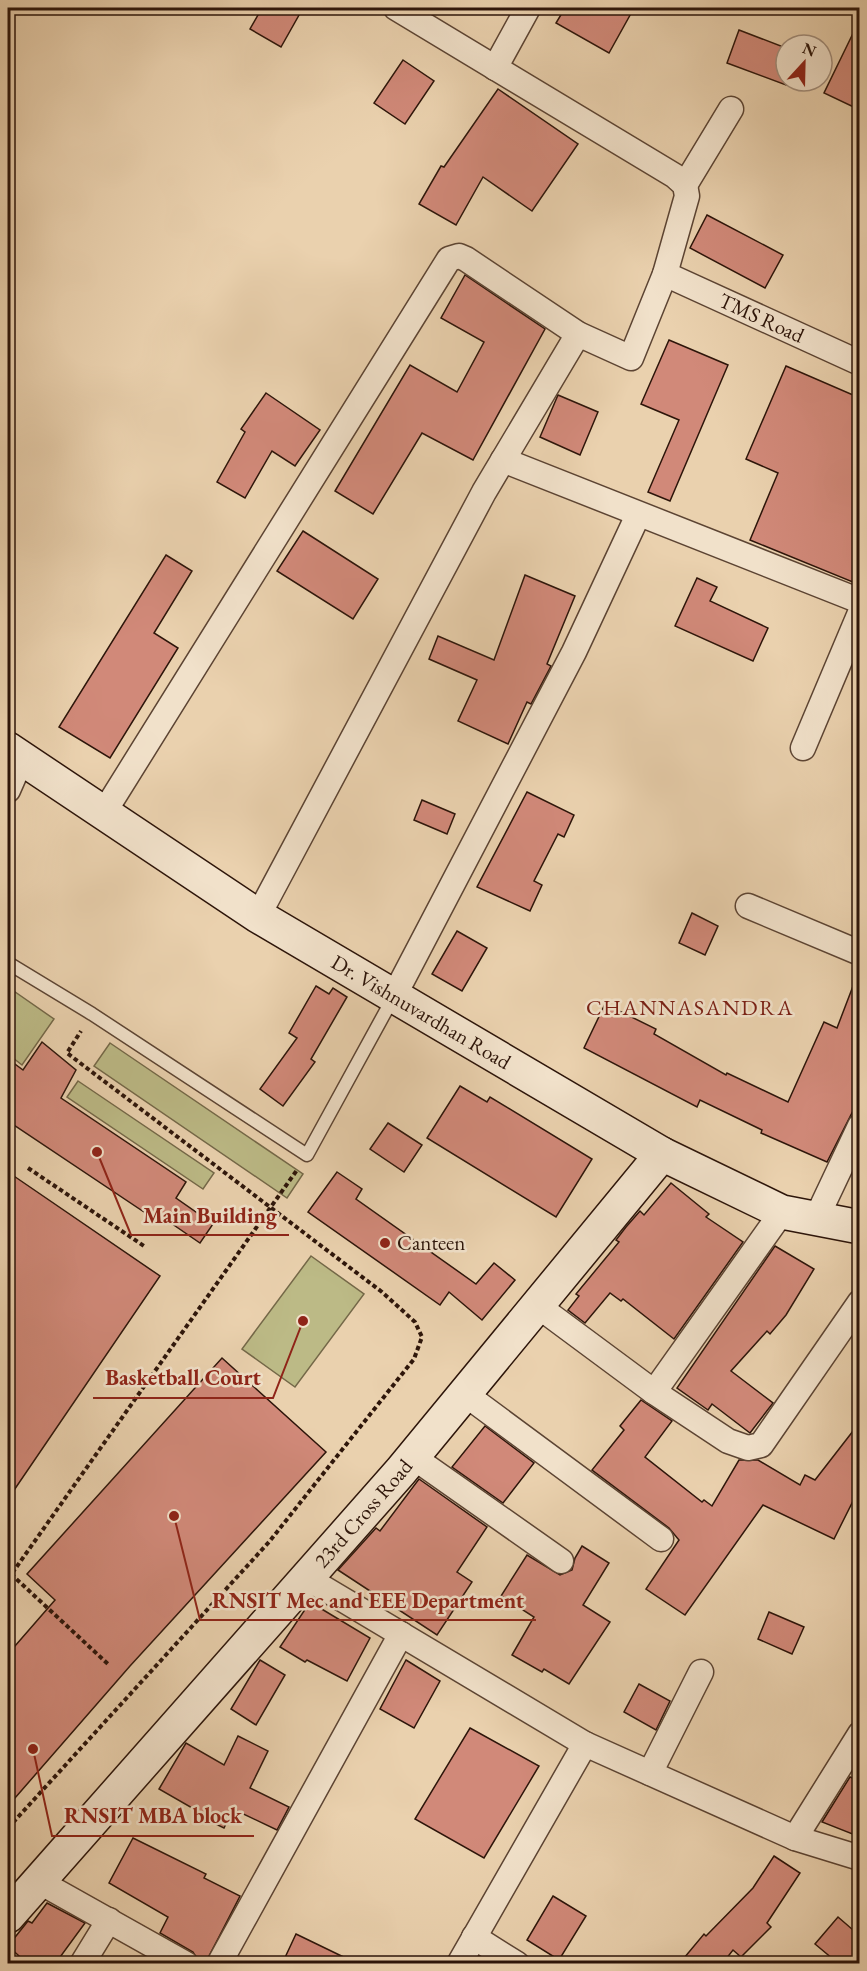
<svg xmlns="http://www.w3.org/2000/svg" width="867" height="1971" viewBox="0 0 867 1971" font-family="'EB Garamond',serif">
<rect width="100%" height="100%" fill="#ead1ae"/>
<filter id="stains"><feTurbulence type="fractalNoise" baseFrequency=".00333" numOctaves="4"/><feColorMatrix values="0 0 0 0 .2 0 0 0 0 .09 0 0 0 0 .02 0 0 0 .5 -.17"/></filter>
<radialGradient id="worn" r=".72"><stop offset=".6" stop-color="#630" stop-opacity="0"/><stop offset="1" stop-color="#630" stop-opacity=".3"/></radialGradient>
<g fill="#bcba86" stroke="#746848" stroke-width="1.5">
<polygon points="8,987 54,1019 22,1065 8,1054"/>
<polygon points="110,1043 303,1174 287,1198 94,1066"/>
<polygon points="78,1081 214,1173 203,1189 67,1097"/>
<polygon points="311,1256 364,1294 295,1387 242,1349"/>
</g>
<g fill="#d18979" stroke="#2d150a" stroke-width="1.5">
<polygon points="262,8 303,8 281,47 250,29"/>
<polygon points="565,8 634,8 609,53 556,23"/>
<polygon points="860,19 860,110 824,93"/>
<polygon points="739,30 786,48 786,85 727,63"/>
<polygon points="403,60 434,81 405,124 374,103"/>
<polygon points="498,89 578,144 532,211 483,177 456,225 419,204 441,166 444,167"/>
<polygon points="707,215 783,255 765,288 690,248"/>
<polygon points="465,275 545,329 473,460 422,433 373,514 335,491 410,365 457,392 484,342 441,318"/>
<polygon points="669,340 728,365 670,501 648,492 679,420 641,404"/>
<polygon points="786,366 860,398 860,585 750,540 778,473 746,459"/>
<polygon points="266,393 320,430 295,466 272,451 245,498 217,482 245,432 241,429"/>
<polygon points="558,395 598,412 580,455 540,437"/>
<polygon points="303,531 378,579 353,619 277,571"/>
<polygon points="166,555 192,571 154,633 178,648 110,758 59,727"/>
<polygon points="525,575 575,596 547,664 551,666 531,704 527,702 508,744 458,721 477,680 429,659 438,636 494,660"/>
<polygon points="697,578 717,587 710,601 768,628 753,661 675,626"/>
<polygon points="527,792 574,815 564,837 558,834 534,881 542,885 530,911 477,887"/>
<polygon points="422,800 455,814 447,834 414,820"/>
<polygon points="692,913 718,926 705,955 679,943"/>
<polygon points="457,931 487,948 462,991 432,974"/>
<polygon points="858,973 860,1097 827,1162 761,1133 762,1130 700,1100 697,1107 584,1048 605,1004 656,1029 654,1034 726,1075 727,1073 788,1102 824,1022 837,1028"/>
<polygon points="316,986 329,994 333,988 347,997 311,1059 315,1062 283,1106 260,1089 297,1038 289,1033"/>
<polygon points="42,1042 76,1070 61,1098 186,1182 176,1198 213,1224 200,1243 162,1217 159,1222 8,1121 8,1059 23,1070"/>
<polygon points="460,1086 487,1102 490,1097 592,1159 556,1217 427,1138"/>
<polygon points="388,1123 422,1145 404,1172 370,1149"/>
<polygon points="8,1172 160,1276 8,1499"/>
<polygon points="337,1172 362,1189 356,1199 476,1284 494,1263 515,1280 482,1320 449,1292 440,1305 308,1212"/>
<polygon points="671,1183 709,1214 706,1217 743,1242 674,1339 623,1299 621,1301 610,1293 585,1323 568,1310 579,1296 576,1294 619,1242 616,1240 626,1227 640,1211 644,1215"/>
<polygon points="775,1246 814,1269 786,1315 770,1334 767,1331 731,1371 773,1403 750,1433 712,1404 708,1410 677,1388"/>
<polygon points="222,1358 326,1452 130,1666 8,1806 8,1654 55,1600 27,1574"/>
<polygon points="641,1400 672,1421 645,1457 702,1502 704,1500 712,1506 739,1460 758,1460 800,1485 805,1475 815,1480 860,1422 860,1487 834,1539 763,1505 685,1615 646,1589 679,1540 669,1528 592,1470 624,1430 620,1426"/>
<polygon points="485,1426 534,1463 503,1503 452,1467"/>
<polygon points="419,1479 487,1527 457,1572 472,1582 437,1635 338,1570 376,1528 380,1531"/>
<polygon points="582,1546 609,1563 583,1605 610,1622 569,1684 544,1669 542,1672 512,1655 534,1617 501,1596 527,1555 560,1575 572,1570 575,1558"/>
<polygon points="310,1602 370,1638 347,1681 307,1660 305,1662 280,1647"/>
<polygon points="769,1612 804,1627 792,1654 758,1639"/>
<polygon points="260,1660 285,1675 256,1725 231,1709"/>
<polygon points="406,1660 440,1681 414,1728 380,1709"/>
<polygon points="639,1684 670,1701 656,1730 624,1712"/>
<polygon points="470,1728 539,1766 484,1858 415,1819"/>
<polygon points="238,1736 268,1751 250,1788 289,1807 277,1830 233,1809 224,1828 199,1816 201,1813 159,1789 186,1743 224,1765"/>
<polygon points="850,1777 860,1781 860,1837 822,1822"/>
<polygon points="133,1838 206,1874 204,1878 240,1896 205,1964 200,1964 193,1952 160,1933 168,1917 109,1883"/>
<polygon points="774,1856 800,1873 767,1923 771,1927 741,1957 733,1950 722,1964 679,1964 704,1934 706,1936 753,1888"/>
<polygon points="553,1896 586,1916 559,1960 527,1940"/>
<polygon points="47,1903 85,1923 55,1964 28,1964 8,1946 28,1921 32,1923"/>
<polygon points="838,1917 860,1936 860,1964 839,1964 815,1944"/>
<polygon points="296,1934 358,1964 282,1964"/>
</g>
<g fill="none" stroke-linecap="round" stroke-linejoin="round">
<g stroke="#5c4433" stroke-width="15">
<polyline id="lane" points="8,963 92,1014 307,1155 393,998"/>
</g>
<g stroke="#5c4433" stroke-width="27">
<g id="street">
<polyline points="495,68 528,8"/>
<polyline points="685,185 731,109"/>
<path id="s1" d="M665 274 860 363"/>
<polyline points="503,460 860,601"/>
<polyline points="803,748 860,613"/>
<polyline points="8,790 22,758"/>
<polyline points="103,814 449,259 459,256 466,259 578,334 631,358 665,274 687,196 685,185 675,176 396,8"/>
<polyline points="748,906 860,953"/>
<polyline points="258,916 484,492 578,334"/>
<polyline points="393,998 574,652 638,515"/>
<polyline points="816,1219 860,1126"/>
<polyline points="538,1306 654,1392 728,1441 748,1448 761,1445 860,1302"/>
<polyline points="654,1392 782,1212"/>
<polyline points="465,1394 661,1539"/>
<polyline points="413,1457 561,1561"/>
<polyline points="305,1577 585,1744 795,1838 860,1858"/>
<polyline points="650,1773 701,1672"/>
<polyline points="795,1838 860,1734"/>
<polyline points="38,1881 186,1964"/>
<polyline points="474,1937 517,1964"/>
<polyline points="82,1964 109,1920"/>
<polyline points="219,1964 401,1634"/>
<polyline points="459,1964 585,1744"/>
</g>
</g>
<g stroke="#2d150a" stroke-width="36">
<g id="secondary">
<path id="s2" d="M8 749 258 916 662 1154 782 1212 860 1227"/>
<path id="s3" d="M8 1916 401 1471 662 1154"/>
</g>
</g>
<g stroke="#2d150a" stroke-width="4" stroke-dasharray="4.5 3" stroke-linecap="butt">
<polyline points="28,1168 144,1246"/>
<polyline points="11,1574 109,1665"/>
<polyline points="8,1579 297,1170"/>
<polyline points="8,1828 269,1542 414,1359 422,1337 415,1322 382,1292 67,1053 81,1031"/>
</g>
<use href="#lane" stroke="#f1e1ca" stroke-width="12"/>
<use href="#street" stroke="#f1e1ca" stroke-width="24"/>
<use href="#secondary" stroke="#f1e1ca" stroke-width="33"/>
</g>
<circle fill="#8f2418" stroke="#f1e1ca" stroke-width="2" cx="385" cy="1243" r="6"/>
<g text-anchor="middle" stroke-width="5" stroke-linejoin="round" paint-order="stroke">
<g font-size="21" fill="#2d150a" stroke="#f1e1ca">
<text dy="7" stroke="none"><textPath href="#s1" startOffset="106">TMS Road</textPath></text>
<text dy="7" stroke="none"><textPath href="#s2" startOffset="490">Dr. Vishnuvardhan Road</textPath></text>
<text dy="7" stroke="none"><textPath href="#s3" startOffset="537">23rd Cross Road</textPath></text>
</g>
<g font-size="21" fill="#2d150a" stroke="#f1e1ca" text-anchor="start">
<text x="397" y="1250">Canteen</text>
</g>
<g font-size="22" letter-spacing="1.5" fill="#7a1f14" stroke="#f1e1ca">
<text x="690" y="1015">CHANNASANDRA</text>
</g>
</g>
<path fill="none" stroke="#8f2418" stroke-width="2" d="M97 1152L131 1235H289M303 1321L273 1398H93M174 1516L200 1620H536M33 1749L52 1836H254"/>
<g fill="#8f2418" stroke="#f1e1ca" stroke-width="2">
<circle cx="97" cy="1152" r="6"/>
<circle cx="303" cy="1321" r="6"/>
<circle cx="174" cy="1516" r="6"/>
<circle cx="33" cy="1749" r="6"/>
</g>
<g font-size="22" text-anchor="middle" font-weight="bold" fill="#8f2418" stroke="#f1e1ca" stroke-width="5" stroke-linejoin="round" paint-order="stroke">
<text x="210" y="1223">Main Building</text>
<text x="183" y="1385">Basketball Court</text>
<text x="368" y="1608">RNSIT Mec and EEE Department</text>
<text x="153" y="1823">RNSIT MBA block</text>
</g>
<rect width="867" height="1971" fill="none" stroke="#ead1ae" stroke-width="30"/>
<rect x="9" y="9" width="849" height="1953" fill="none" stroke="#2d150a" stroke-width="3"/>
<rect x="15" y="15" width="837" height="1941" fill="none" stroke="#2d150a" stroke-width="1.5"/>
<g transform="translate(804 63) rotate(22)"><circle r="28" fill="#f1e1ca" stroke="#a38f7d" stroke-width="1.5"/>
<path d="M0-4.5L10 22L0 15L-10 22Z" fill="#8f2418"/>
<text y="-9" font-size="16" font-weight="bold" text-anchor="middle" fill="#2d150a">N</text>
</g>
<rect width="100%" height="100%" filter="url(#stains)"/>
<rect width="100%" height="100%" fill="url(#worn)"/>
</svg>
